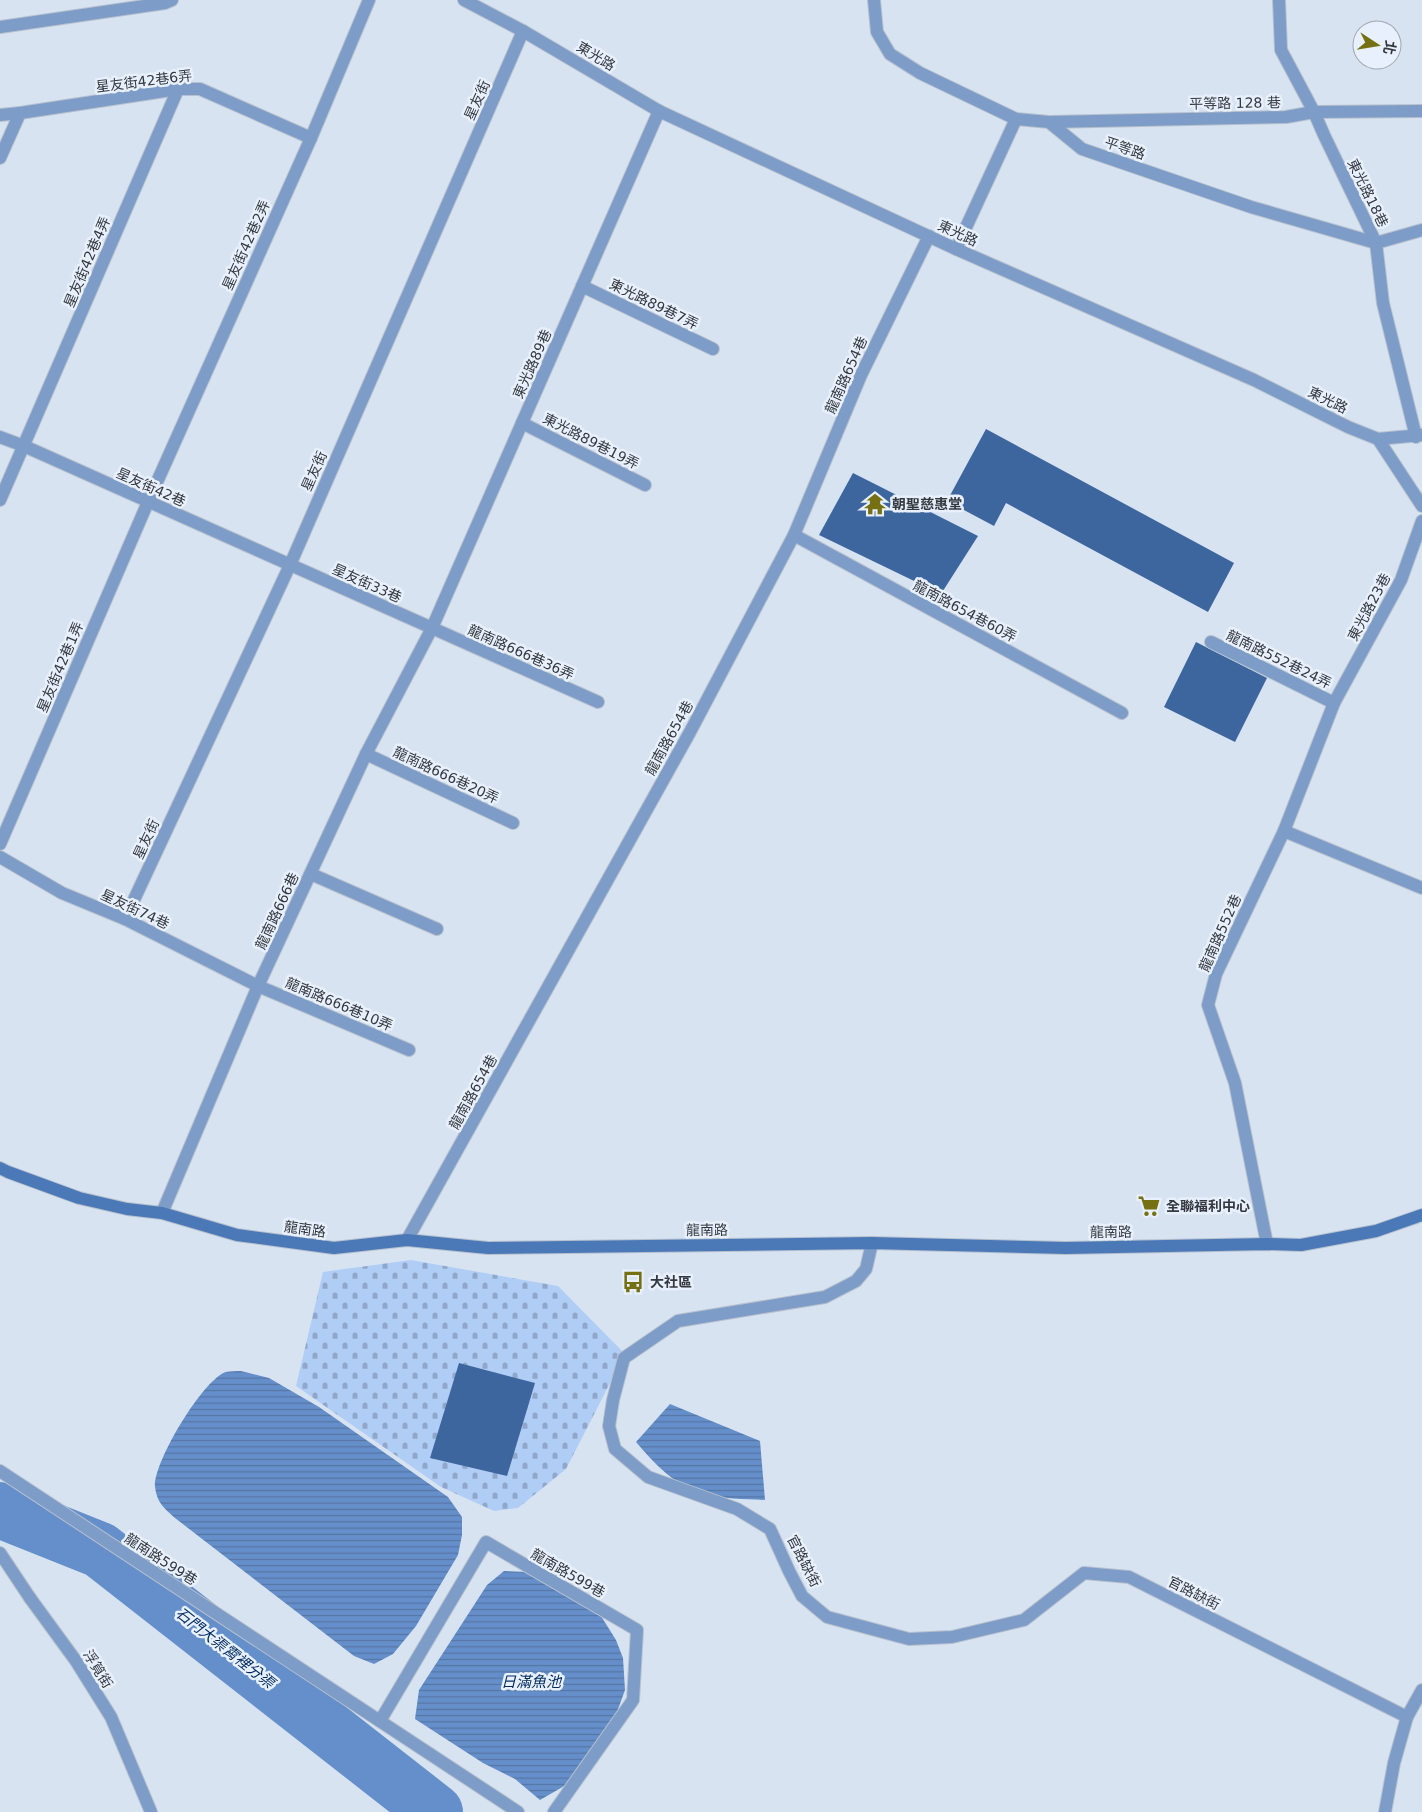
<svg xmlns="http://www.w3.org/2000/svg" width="1422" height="1812" viewBox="0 0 1422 1812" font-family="'DejaVu Sans','Noto Sans TC',sans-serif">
<defs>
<pattern id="cemetery-stones" width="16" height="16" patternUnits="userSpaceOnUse" patternTransform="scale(1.25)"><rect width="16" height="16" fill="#b0cdf6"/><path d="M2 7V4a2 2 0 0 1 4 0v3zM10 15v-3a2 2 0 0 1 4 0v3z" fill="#90a7c9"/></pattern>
<pattern id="water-rules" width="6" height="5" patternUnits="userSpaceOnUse" patternTransform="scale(1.25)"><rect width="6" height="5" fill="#658fca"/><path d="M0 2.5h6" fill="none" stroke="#5476a5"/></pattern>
</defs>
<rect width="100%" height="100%" fill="#d8e3f2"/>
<polygon fill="url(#cemetery-stones)" points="411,1260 558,1286 625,1354 566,1469 518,1508 494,1511 441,1487 296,1386 323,1272"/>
<g fill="url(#water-rules)">
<path d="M241 1371 269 1378 319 1407 448 1497 462 1517V1535L458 1555 416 1626 393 1654 374 1664 354 1656 175 1518C164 1508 157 1503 155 1487 153 1463 203 1379 226 1372 230 1371 236 1371 241 1371Z"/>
<path d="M670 1404 760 1441 765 1500C744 1499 723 1499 703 1494 677 1488 653 1462 636 1442Z"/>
<polygon points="504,1571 527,1572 601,1616 616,1640 623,1658 625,1690 617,1712 566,1785 540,1800 515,1779 483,1763 415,1719 419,1690 487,1585"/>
</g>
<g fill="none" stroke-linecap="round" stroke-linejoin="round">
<polyline stroke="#658fca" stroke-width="56" points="0,1510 100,1550 435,1812"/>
</g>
<g fill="#3e669e">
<polygon points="986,429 1234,563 1208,612 1006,503 994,526 947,501"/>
<polygon points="853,473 978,536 941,594 819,535"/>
<polygon points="1196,642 1267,678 1235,742 1164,707"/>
<polygon points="459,1363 535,1383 507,1476 430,1458"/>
</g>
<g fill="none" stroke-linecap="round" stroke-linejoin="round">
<g stroke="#b7c1ce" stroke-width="14">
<g id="lane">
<polyline points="464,0 523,31 659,111 956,249 1254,380 1348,427 1378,439 1422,506"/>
<polyline points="874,0 877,32 890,54 920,73 1016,119 1049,122 1082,149 1251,207 1376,243 1422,230"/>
<polyline points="1279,0 1281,50 1314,112 1324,135 1376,243 1383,303 1416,437"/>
<polyline points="0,27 165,3 172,0"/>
<polyline points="0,115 20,113"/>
<polyline points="1049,122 1286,117 1314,112 1422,111"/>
<polyline points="0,158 20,113 178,89 200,89 311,138"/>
<polyline points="956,249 1016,119"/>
<polyline points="582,286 713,349"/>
<polyline points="522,423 645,485"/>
<polyline points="0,437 24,446 598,702"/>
<polyline points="1378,439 1422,435"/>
<polyline points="0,500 178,89"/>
<polyline points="794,535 1122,713"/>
<polyline points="1211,642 1334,703"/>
<polyline points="366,754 513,823"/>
<polyline points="1284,831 1422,888"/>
<polyline points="0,844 148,502 311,138 369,0"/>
<polyline points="0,857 62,893 125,919 258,986 409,1050"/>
<polyline points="311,874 437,929"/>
<polyline points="125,919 290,565 523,31"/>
<polyline points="162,1213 258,986 366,754 432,628 659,111"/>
<polyline points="407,1240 690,732 794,535 861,375 929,236"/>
<polyline points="872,1243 866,1269 856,1281 825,1297 678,1321 624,1358 613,1400 609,1426 615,1449 648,1477 737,1509 770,1529 789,1571 802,1596 827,1617 909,1639 952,1637 1024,1620 1084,1573 1129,1577 1407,1717"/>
<polyline points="1267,1244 1235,1083 1208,1005 1216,974 1284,831 1334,703 1401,580 1422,521"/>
<polyline points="0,1471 518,1812"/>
<polyline points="30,1598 76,1661 111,1717 151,1812"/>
<polyline points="380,1721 486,1542 637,1630 633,1700 554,1812"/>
</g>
</g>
<g stroke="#b7c1ce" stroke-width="14">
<g id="street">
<polyline points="0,1553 30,1598"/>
<polyline points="1385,1812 1394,1763 1407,1717 1422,1690"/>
</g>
</g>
<g stroke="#b7c1ce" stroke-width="14">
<polyline id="secondary" points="0,1168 8,1172 79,1198 127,1209 162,1213 237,1235 334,1248 407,1240 488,1248 872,1243 1066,1248 1267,1244 1301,1245 1376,1231 1422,1215"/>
</g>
<use href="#lane" stroke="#7d9cc7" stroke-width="12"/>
<use href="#street" stroke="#7d9cc7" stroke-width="12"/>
<use href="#secondary" stroke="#4b79b7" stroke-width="12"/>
</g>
<defs>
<g id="temple-bare" transform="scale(1.725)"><path d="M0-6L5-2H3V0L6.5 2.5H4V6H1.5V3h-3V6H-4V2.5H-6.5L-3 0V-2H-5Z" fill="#757012" stroke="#e7f0fc" stroke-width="2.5" paint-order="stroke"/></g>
<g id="supermarket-bare" transform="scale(1.725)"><path d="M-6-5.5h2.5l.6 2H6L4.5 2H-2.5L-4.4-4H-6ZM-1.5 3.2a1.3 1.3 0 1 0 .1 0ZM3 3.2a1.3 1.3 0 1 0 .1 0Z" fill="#757012" stroke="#e7f0fc" stroke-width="2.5" paint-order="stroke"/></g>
<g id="bus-bare" transform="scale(1.725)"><path d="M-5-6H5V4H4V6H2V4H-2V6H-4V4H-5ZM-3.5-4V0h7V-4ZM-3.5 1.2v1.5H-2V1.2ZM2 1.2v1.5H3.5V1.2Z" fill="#757012" stroke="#e7f0fc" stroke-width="2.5" paint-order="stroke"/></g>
</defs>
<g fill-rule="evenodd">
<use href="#temple-bare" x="875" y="504"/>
<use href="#supermarket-bare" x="1149" y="1206"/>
<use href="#bus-bare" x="633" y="1282"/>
</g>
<g text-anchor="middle" stroke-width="5" stroke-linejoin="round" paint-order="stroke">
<g font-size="14" fill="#35393f" stroke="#e7f0fc">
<text transform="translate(596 56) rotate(31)" y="5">東光路</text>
<text transform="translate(144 81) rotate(-7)" y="5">星友街42巷6弄</text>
<text transform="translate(477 100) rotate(-66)" y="5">星友街</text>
<text transform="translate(1235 103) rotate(-1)" y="5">平等路 128 巷</text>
<text transform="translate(1125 148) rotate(19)" y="5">平等路</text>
<text transform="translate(1368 193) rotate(64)" y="5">東光路18巷</text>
<text transform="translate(958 233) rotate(25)" y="5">東光路</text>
<text transform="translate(246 245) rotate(-66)" y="5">星友街42巷2弄</text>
<text transform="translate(87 262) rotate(-67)" y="5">星友街42巷4弄</text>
<text transform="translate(654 304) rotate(26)" y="5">東光路89巷7弄</text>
<text transform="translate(532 364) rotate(-66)" y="5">東光路89巷</text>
<text transform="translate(846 375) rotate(-66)" y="5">龍南路654巷</text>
<text transform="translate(1328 400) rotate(26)" y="5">東光路</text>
<text transform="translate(591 441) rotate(27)" y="5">東光路89巷19弄</text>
<text transform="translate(314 471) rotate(-66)" y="5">星友街</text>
<text transform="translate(151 487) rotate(24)" y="5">星友街42巷</text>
<text transform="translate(367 583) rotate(24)" y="5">星友街33巷</text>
<text transform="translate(1369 607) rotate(-62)" y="5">東光路23巷</text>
<text transform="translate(965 611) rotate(28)" y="5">龍南路654巷60弄</text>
<text transform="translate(521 652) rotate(24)" y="5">龍南路666巷36弄</text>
<text transform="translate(1279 659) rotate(26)" y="5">龍南路552巷24弄</text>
<text transform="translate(60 667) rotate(-67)" y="5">星友街42巷1弄</text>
<text transform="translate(669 738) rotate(-61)" y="5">龍南路654巷</text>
<text transform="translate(446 775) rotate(25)" y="5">龍南路666巷20弄</text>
<text transform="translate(146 839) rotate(-65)" y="5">星友街</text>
<text transform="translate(135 909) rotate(25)" y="5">星友街74巷</text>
<text transform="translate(277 911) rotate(-65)" y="5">龍南路666巷</text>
<text transform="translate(1220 933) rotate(-66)" y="5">龍南路552巷</text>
<text transform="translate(339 1004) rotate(23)" y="5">龍南路666巷10弄</text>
<text transform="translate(473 1092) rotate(-61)" y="5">龍南路654巷</text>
<text transform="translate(305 1229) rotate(8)" y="5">龍南路</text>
<text transform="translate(707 1230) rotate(-1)" y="5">龍南路</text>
<text transform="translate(1111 1232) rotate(-1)" y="5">龍南路</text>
<text transform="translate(161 1559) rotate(33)" y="5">龍南路599巷</text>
<text transform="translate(804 1561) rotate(63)" y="5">官路缺街</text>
<text transform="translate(568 1573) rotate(30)" y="5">龍南路599巷</text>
<text transform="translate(1194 1593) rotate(27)" y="5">官路缺街</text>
<text transform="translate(98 1669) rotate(58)" y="5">浮筧街</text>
</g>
<g font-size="14" font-weight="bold" fill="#35393f" stroke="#e7f0fc" text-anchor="start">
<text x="892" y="509">朝聖慈惠堂</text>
<text x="1166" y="1211">全聯福利中心</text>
<text x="650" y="1287">大社區</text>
</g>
<g font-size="15" font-style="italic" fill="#002a5f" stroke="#e7f0fc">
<text transform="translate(225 1648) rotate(38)" y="5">石門大渠霄裡分渠</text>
<text x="531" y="1687">日滿魚池</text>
</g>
</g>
<g transform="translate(1377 45) rotate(102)"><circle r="24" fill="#e7f0fc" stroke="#a0a7b0"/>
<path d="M0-4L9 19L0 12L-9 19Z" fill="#757012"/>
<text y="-8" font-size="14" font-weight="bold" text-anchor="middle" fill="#35393f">北</text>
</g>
</svg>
